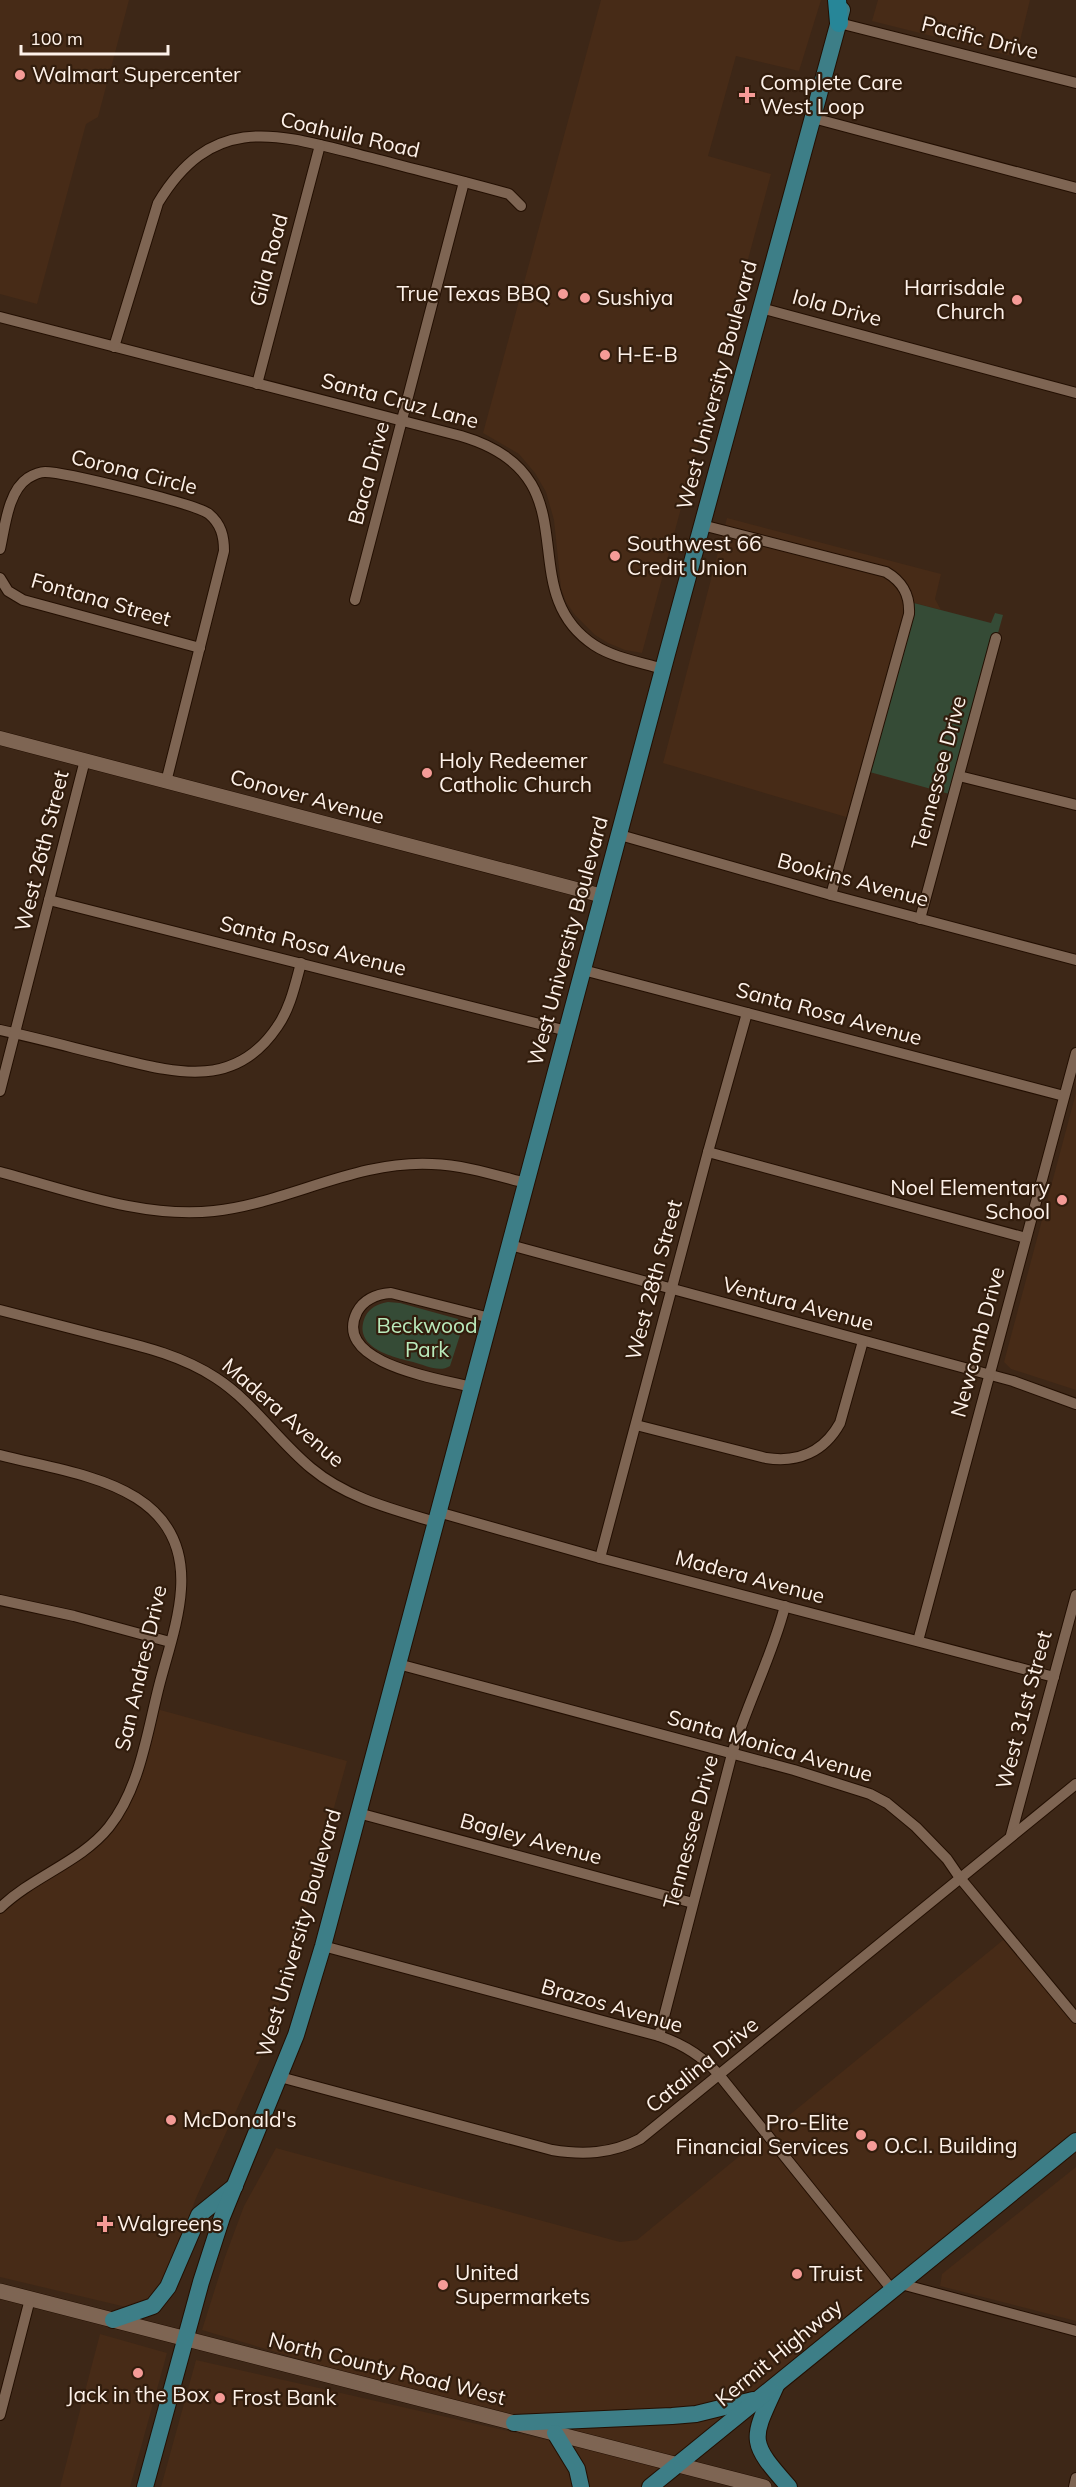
<svg xmlns="http://www.w3.org/2000/svg" width="1076" height="2487" viewBox="0 0 1076 2487" font-family="Mulish,sans-serif">
<rect width="100%" height="100%" fill="#3d2717"/>
<g fill="#472b17">
<polygon points="0,0 129,0 98,117 86,124 37,304 0,294"/>
<polygon points="601,0 821,0 799,71 736,56 708,156 771,174 642,653 625,650 608,643 595,635 575,615 566,602 561,588 554,520 546,492 535,473 519,454 483,433"/>
<polygon points="878,0 1030,0 1016,57 872,21"/>
<polygon points="727,518 941,574 935,599 941,610 911,602 853,819 663,763"/>
<polygon points="1076,1093 1076,1390 1011,1369 1004,1362"/>
<polygon points="153,1708 347,1761 270,2037 196,2198 165,2282 150,2301 126,2307 0,2277 0,1908 97,1841 126,1800"/>
<polygon points="1008,1936 1076,2018 1076,2141 653,2487 161,2487 196,2360 661,2466 202,2330 225,2257 244,2206 276,2148 620,2242 637,2240"/>
<polygon points="1076,2167 1076,2321 940,2286 942,2274"/>
<polygon points="100,2334 167,2353 130,2487 60,2487"/>
</g>
<g fill="#354b36">
<polygon points="910,602 991,623 995,613 1003,615 953,795 866,771"/>
<path d="M388 1302 400 1303 458 1319 462 1329 450 1366C439 1373 425 1365 413 1362 393 1357 352 1348 365 1317 370 1307 378 1304 388 1302Z"/>
</g>
<g fill="none" stroke-linecap="round" stroke-linejoin="round">
<g stroke="#230f02" stroke-width="12">
<g id="minor">
<polyline points="839,23 1076,83"/>
<polyline points="813,118 1076,188"/>
<polyline points="761,308 1076,393"/>
<path d="M0 317 461 436C597 476 508 588 594 645 614 658 640 662 663 669"/>
<path d="M114 347 158 203C215 108 283 136 372 158 417 170 463 181 509 194L521 206"/>
<polyline points="257,384 320,145"/>
<path d="M702 525 886 572C903 582 910 595 909 614L831 895"/>
<path d="M0 549C5 527 8 491 28 478 33 475 40 472 45 472 64 472 197 504 209 514 221 524 224 536 224 551L166 782"/>
<polyline points="0,578 8,591 23,600 200,648"/>
<polyline points="355,600 464,182"/>
<polyline points="959,776 1076,805"/>
<polyline points="620,835 831,895 1076,960"/>
<polyline points="49,900 567,1031"/>
<polyline points="920,919 996,638"/>
<polyline points="583,970 1064,1096"/>
<path d="M0 1030C37 1038 74 1048 111 1057 173 1072 234 1091 277 1027 290 1009 295 985 301 963"/>
<polyline points="0,1091 85,760"/>
<polyline points="708,1152 1026,1238"/>
<path d="M0 1172C68 1190 143 1219 214 1211 288 1203 356 1160 432 1164 464 1165 495 1175 526 1183"/>
<polyline points="510,1245 1013,1381 1076,1404"/>
<path d="M0 1310C34 1319 67 1327 101 1336 141 1346 181 1355 216 1378 253 1402 277 1440 311 1468 347 1498 392 1509 435 1522"/>
<path d="M472 1387C441 1379 331 1364 357 1312 364 1299 377 1294 391 1293L490 1318"/>
<path d="M636 1425 766 1458C798 1463 824 1452 840 1423L863 1341"/>
<path d="M0 1455C76 1475 188 1483 181 1589 179 1621 167 1655 159 1686 147 1733 140 1788 109 1827 81 1862 33 1876 0 1908"/>
<polyline points="438,1512 600,1558 1054,1677"/>
<polyline points="600,1558 708,1152 747,1013"/>
<polyline points="0,1600 74,1616 170,1642"/>
<polyline points="918,1641 1076,1053"/>
<polyline points="398,1664 794,1770 870,1794 887,1803 916,1827 947,1859 960,1878 1076,2018"/>
<polyline points="358,1813 693,1903"/>
<polyline points="1011,1835 1076,1595"/>
<path d="M323 1946 659 2036C683 2044 703 2056 720 2076L893 2291"/>
<path d="M659 2036 732 1754C747 1703 772 1657 785 1606"/>
<path d="M280 2077 552 2150C583 2155 611 2154 640 2139L1076 1784"/>
<polyline points="901,2284 1076,2331"/>
<polyline points="0,2415 30,2299"/>
<polyline points="1074,2487 1076,2478"/>
</g>
</g>
<g stroke="#230f02" stroke-width="15">
<polyline id="tertiary" points="0,738 603,896"/>
</g>
<g stroke="#230f02" stroke-width="16">
<polyline id="secondary" points="0,2291 764,2487"/>
</g>
<g stroke="#230f02" stroke-width="18">
<g id="primary">
<polyline points="113,2320 153,2306 168,2287 199,2215 235,2186"/>
<path d="M776 2386C751 2440 748 2441 789 2487"/>
<polyline points="514,2423 672,2416 696,2414 753,2400"/>
<polyline points="555,2433 577,2469 581,2487"/>
<polyline points="145,2487 201,2282 222,2217 296,2035 323,1946 667,654 842,10"/>
<polyline points="650,2487 1076,2141"/>
</g>
</g>
<g stroke="#230f02" stroke-width="20">
<polyline id="trunk" points="837,0 839,23"/>
</g>
<use href="#minor" stroke="#7e6553" stroke-width="10"/>
<use href="#tertiary" stroke="#7e6553" stroke-width="14"/>
<use href="#secondary" stroke="#7e6553" stroke-width="15"/>
<use href="#primary" stroke="#3d7e87" stroke-width="16"/>
<use href="#trunk" stroke="#278698" stroke-width="18"/>
</g>
<g fill="#f59b97" stroke="#321d0d" stroke-width="2">
<circle cx="20" cy="75" r="6"/>
<path d="M744 86h6v6h6v6h-6v6h-6v-6h-6v-6h6z"/>
<circle cx="563" cy="294" r="6"/>
<circle cx="585" cy="298" r="6"/>
<circle cx="1017" cy="300" r="6"/>
<circle cx="605" cy="355" r="6"/>
<circle cx="615" cy="556" r="6"/>
<circle cx="427" cy="773" r="6"/>
<circle cx="1062" cy="1200" r="6"/>
<circle cx="171" cy="2120" r="6"/>
<circle cx="861" cy="2135" r="6"/>
<circle cx="872" cy="2146" r="6"/>
<path d="M102 2215h6v6h6v6h-6v6h-6v-6h-6v-6h6z"/>
<circle cx="797" cy="2274" r="6"/>
<circle cx="443" cy="2285" r="6"/>
<circle cx="138" cy="2373" r="6"/>
<circle cx="220" cy="2398" r="6"/>
</g>
<g text-anchor="middle" stroke-width="4.5" stroke-linejoin="round" paint-order="stroke">
<g font-size="21" fill="#fef2ea" stroke="#321d0d">
<text transform="translate(980 38) rotate(14)" y="7">Pacific Drive</text>
<text transform="translate(350 135) rotate(13)" y="7">Coahuila Road</text>
<text transform="translate(269 260) rotate(-75)" y="7">Gila Road</text>
<text transform="translate(837 308) rotate(15)" y="7">Iola Drive</text>
<text transform="translate(717 385) rotate(-75)" y="7">West University Boulevard</text>
<text transform="translate(400 401) rotate(15)" y="7">Santa Cruz Lane</text>
<text transform="translate(134 472) rotate(14)" y="7">Corona Circle</text>
<text transform="translate(369 473) rotate(-75)" y="7">Baca Drive</text>
<text transform="translate(101 600) rotate(16)" y="7">Fontana Street</text>
<text transform="translate(939 773) rotate(-75)" y="7">Tennessee Drive</text>
<text transform="translate(307 797) rotate(15)" y="7">Conover Avenue</text>
<text transform="translate(42 851) rotate(-76)" y="7">West 26th Street</text>
<text transform="translate(853 880) rotate(15)" y="7">Bookins Avenue</text>
<text transform="translate(568 941) rotate(-75)" y="7">West University Boulevard</text>
<text transform="translate(313 946) rotate(14)" y="7">Santa Rosa Avenue</text>
<text transform="translate(829 1014) rotate(15)" y="7">Santa Rosa Avenue</text>
<text transform="translate(654 1280) rotate(-75)" y="7">West 28th Street</text>
<text transform="translate(798 1304) rotate(15)" y="7">Ventura Avenue</text>
<text transform="translate(978 1342) rotate(-75)" y="7">Newcomb Drive</text>
<text transform="translate(283 1413) rotate(41)" y="7">Madera Avenue</text>
<text transform="translate(750 1577) rotate(15)" y="7">Madera Avenue</text>
<text transform="translate(141 1668) rotate(-77)" y="7">San Andres Drive</text>
<text transform="translate(1024 1710) rotate(-75)" y="7">West 31st Street</text>
<text transform="translate(770 1746) rotate(16)" y="7">Santa Monica Avenue</text>
<text transform="translate(691 1832) rotate(-75)" y="7">Tennessee Drive</text>
<text transform="translate(531 1839) rotate(15)" y="7">Bagley Avenue</text>
<text transform="translate(299 1933) rotate(-74)" y="7">West University Boulevard</text>
<text transform="translate(612 2006) rotate(16)" y="7">Brazos Avenue</text>
<text transform="translate(702 2065) rotate(-39)" y="7">Catalina Drive</text>
<text transform="translate(779 2353) rotate(-39)" y="7">Kermit Highway</text>
<text transform="translate(387 2369) rotate(14)" y="7">North County Road West</text>
</g>
<g font-size="21" fill="#fef2ea" stroke="#321d0d" text-anchor="start">
<text x="32" y="82">Walmart Supercenter</text>
<text x="760" y="90">Complete Care<tspan x="760" dy="24">West Loop</tspan></text>
<text x="1005" y="295" text-anchor="end">Harrisdale<tspan x="1005" dy="24">Church</tspan></text>
<text x="551" y="301" text-anchor="end">True Texas BBQ</text>
<text x="597" y="305">Sushiya</text>
<text x="617" y="362">H-E-B</text>
<text x="627" y="551">Southwest 66<tspan x="627" dy="24">Credit Union</tspan></text>
<text x="439" y="768">Holy Redeemer<tspan x="439" dy="24">Catholic Church</tspan></text>
<text x="1050" y="1195" text-anchor="end">Noel Elementary<tspan x="1050" dy="24">School</tspan></text>
<text x="183" y="2127">McDonald's</text>
<text x="849" y="2130" text-anchor="end">Pro-Elite<tspan x="849" dy="24">Financial Services</tspan></text>
<text x="884" y="2153">O.C.I. Building</text>
<text x="117" y="2231">Walgreens</text>
<text x="455" y="2280">United<tspan x="455" dy="24">Supermarkets</tspan></text>
<text x="809" y="2281">Truist</text>
<text x="138" y="2402" text-anchor="middle">Jack in the Box</text>
<text x="232" y="2405">Frost Bank</text>
</g>
<g font-size="21" fill="#baebbc" stroke="#321d0d">
<text x="427" y="1333">Beckwood<tspan x="427" dy="24">Park</tspan></text>
</g>
</g>
<path d="M21 45v9h147v-9" fill="none" stroke="#fef2ea" stroke-width="3"/>
<text x="30" y="45" font-size="18" fill="#fef2ea" stroke="#321d0d" stroke-width="4.5" paint-order="stroke">100 m</text>
</svg>
